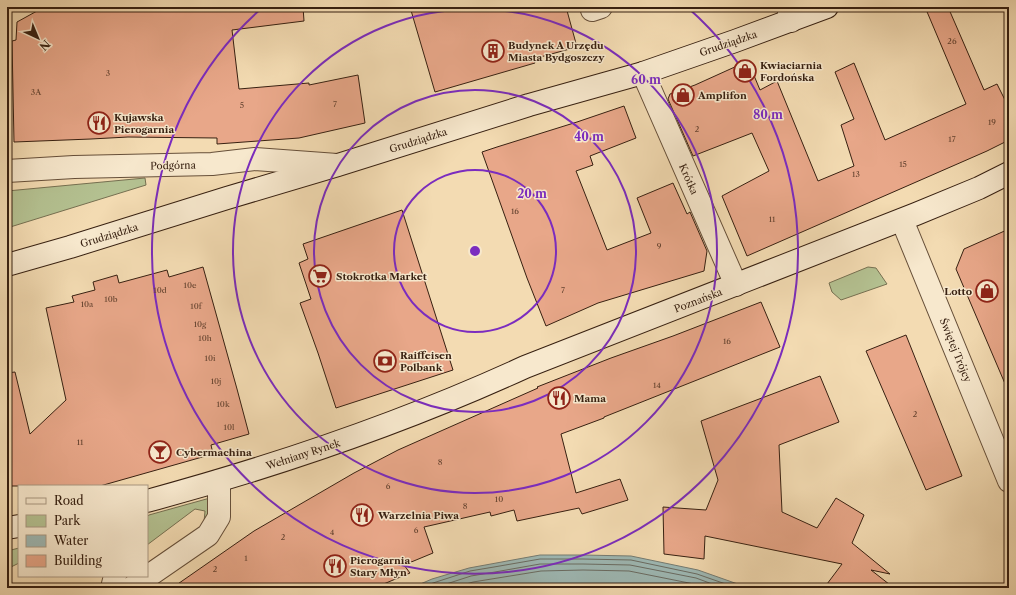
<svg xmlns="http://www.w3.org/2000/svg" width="1016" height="595" viewBox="0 0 1016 595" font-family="'Libre Caslon Text',serif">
<rect width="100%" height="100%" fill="#f3dbb2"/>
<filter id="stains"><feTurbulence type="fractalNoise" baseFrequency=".005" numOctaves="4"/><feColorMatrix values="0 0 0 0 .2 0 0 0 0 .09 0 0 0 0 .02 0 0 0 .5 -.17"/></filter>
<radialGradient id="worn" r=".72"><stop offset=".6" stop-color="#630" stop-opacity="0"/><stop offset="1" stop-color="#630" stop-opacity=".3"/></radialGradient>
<g fill="#b4c191" stroke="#767051">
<polygon points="145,178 146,185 7,228 7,191"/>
<polygon points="868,267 876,268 887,284 841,300 832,292 829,283"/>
<polygon points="210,498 212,517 204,522 205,511 195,509 147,545 147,517 149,515"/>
<polygon points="19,548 19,563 7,569 7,551"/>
</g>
<polygon fill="#9eb9b5" stroke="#757c73" points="540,555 583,555 631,556 698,570 749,588 411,588 432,579 469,568"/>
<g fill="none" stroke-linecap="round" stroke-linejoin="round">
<g stroke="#6a6c63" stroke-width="1">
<polyline points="421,588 433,583 470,571 494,567 540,559 583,559 631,560 697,574 737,588"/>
<polyline points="434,588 471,576 495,572 540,564 583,564 630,565 696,578 723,588"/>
<polyline points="453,588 473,582 541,571 583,570 629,571 694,584 705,588"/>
</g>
</g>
<g fill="#e8a789" stroke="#372011">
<polygon points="87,7 303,7 304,21 232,30 239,89 309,83 309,85 358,75 365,123 299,138 217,144 217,138 128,137 91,139 14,142 12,41 16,40 17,22 37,11 87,9"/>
<polygon points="410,7 566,7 577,47 533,59 535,63 435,92"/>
<polygon points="925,7 948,7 984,90 997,84 1009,108 1009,140 987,151 747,256 722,196 769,171 752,133 693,156 668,99 670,94 695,85 748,61 760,90 777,81 818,181 854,166 841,125 854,119 835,72 854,63 885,140 966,104"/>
<polygon points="624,106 636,138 590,156 593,165 576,171 607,250 651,233 637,198 673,183 687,214 690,212 707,251 704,271 598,303 546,326 527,278 482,152 497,147 577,122"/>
<polygon points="402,210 453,370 336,408 318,353 300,303 311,299 299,263 308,259 303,244"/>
<polygon points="1009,229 1009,393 956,269 964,249"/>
<polygon points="203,267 237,389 249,434 211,445 213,454 100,486 7,486 7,373 15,372 30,434 66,400 46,308 74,302 72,296 95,290 93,282 117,275 119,283 167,270 169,277"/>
<polygon points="761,302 780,347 604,417 604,418 561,434 576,493 620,479 628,500 582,514 579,508 517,521 514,510 491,516 490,512 424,527 433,553 404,565 410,573 374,588 172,588 254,531 354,473 398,450 538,388 537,387 611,358 673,336"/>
<polygon points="906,335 962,476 926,490 866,351"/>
<polygon points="820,376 839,422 779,445 782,512 817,528 836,498 864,515 852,543 890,574 871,570 894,588 824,588 842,564 705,536 704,559 664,554 663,507 706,510 718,480 701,421"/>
</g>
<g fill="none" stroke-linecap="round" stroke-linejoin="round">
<g stroke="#664f39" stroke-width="24">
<g id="minor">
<polyline points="788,7 791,21"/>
<polyline points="592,10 601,7"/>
<polyline points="643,73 736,285"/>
<polyline points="7,171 74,167 212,164 255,159 337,165"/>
<polyline points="902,220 1009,481"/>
<polyline points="112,588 115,576"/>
<polyline points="131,588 208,535 219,517 219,481"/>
</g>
</g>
<g stroke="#372011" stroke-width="24">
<g id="secondary">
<polyline points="7,265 70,247 227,198 338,165 529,105 643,73 735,41 827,7"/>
<path d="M147 501C276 466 403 423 525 367L916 214 979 188 1009 173"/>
<polyline points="7,528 19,526"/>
</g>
</g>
<use href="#minor" stroke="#f7e8cd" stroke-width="22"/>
<use href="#secondary" stroke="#f7e8cd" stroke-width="22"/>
</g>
<g fill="none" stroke="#7b2cbf" stroke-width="2">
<circle cx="475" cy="251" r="81"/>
<circle cx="475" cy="251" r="161"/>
<circle cx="475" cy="251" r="242"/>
<path d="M687 7A323 323 0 1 1 263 7"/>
</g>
<defs>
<g id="building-ring" transform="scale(1.15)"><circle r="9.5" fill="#f7e8cd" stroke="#8f2418" stroke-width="1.5"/><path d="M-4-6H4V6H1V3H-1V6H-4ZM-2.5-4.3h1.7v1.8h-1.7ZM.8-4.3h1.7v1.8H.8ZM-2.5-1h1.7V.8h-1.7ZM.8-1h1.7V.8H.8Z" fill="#8f2418"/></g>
<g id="shop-ring" transform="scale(1.15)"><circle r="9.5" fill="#f7e8cd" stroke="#8f2418" stroke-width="1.5"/><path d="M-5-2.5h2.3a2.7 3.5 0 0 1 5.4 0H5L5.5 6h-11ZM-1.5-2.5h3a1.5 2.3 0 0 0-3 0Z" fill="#8f2418"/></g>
<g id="restaurant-ring" transform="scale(1.15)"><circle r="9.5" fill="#f7e8cd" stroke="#8f2418" stroke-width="1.5"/><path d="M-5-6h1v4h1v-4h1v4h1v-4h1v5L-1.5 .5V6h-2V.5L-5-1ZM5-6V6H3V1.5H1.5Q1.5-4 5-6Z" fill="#8f2418"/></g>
<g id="supermarket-ring" transform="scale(1.15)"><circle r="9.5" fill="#f7e8cd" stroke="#8f2418" stroke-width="1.5"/><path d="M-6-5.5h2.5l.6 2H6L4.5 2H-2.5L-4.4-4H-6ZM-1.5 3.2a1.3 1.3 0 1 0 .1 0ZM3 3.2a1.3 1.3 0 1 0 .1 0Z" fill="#8f2418"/></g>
<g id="bank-ring" transform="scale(1.15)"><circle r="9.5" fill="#f7e8cd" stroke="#8f2418" stroke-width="1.5"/><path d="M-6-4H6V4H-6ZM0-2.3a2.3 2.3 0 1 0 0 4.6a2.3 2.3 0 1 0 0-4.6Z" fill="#8f2418"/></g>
<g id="bar-ring" transform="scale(1.15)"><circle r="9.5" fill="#f7e8cd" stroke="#8f2418" stroke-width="1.5"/><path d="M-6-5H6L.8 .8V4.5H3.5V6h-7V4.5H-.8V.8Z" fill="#8f2418"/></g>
</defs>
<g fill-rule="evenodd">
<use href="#building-ring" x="493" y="51"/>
<use href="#shop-ring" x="745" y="71"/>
<use href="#shop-ring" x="683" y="95"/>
<use href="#restaurant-ring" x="99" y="123"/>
<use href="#supermarket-ring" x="320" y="276"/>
<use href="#shop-ring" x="987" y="291"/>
<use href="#bank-ring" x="385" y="361"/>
<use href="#restaurant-ring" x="559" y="398"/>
<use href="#bar-ring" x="160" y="452"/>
<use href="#restaurant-ring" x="362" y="515"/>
<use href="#restaurant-ring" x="335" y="566"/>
</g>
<g text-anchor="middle" stroke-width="3" stroke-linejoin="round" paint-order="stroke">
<g font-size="8" fill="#63422f">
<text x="952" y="44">26</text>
<text x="108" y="76">3</text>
<text x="36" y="95">3A</text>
<text x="335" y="107">7</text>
<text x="242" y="108">5</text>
<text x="992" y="125">19</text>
<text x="697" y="132">2</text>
<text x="952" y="142">17</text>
<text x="903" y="167">15</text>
<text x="856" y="177">13</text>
<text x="515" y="214">16</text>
<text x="772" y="222">11</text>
<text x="659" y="249">9</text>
<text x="190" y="288">10e</text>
<text x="160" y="293">10d</text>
<text x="563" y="293">7</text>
<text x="111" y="302">10b</text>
<text x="87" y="307">10a</text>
<text x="196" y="309">10f</text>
<text x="200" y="327">10g</text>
<text x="205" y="341">10h</text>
<text x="727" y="344">16</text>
<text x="210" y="361">10i</text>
<text x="216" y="384">10j</text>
<text x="657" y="388">14</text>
<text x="223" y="407">10k</text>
<text x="915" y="417">2</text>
<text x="229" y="430">10l</text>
<text x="80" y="445">11</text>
<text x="440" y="465">8</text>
<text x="388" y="489">6</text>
<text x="499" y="502">10</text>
<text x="465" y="509">8</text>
<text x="416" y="533">6</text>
<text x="332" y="535">4</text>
<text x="283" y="540">2</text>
<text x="246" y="561">1</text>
<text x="215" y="572">2</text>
</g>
<g font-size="10" fill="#372011" stroke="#f7e8cd">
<text transform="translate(728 43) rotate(-19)" y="4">Grudziądzka</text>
<text transform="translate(418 140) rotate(-18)" y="4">Grudziądzka</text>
<text transform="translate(173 165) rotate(-1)" y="4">Podgórna</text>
<text transform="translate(689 179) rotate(66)" y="4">Krótka</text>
<text transform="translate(109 235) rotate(-17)" y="4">Grudziądzka</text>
<text transform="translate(698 300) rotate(-21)" y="4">Poznańska</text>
<text transform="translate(956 350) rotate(68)" y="4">Świętej Trójcy</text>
<text transform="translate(303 454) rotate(-18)" y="4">Wełniany Rynek</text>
</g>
<g font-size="10" font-weight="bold" fill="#372011" stroke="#f7e8cd" text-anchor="start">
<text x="508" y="49">Budynek A Urzędu<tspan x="508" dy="12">Miasta Bydgoszczy</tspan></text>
<text x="760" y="69">Kwiaciarnia<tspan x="760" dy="12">Fordońska</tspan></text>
<text x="698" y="99">Amplifon</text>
<text x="114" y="121">Kujawska<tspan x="114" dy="12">Pierogarnia</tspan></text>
<text x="336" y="280">Stokrotka Market</text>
<text x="972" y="295" text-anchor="end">Lotto</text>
<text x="400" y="359">Raiffeisen<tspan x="400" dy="12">Polbank</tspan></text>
<text x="574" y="402">Mama</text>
<text x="176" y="456">Cybermachina</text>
<text x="378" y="519">Warzelnia Piwa</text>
<text x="350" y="564">Pierogarnia<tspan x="350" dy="12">Stary Młyn</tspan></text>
</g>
</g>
<circle cx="475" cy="251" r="6" fill="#7b2cbf" stroke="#f7e8cd" stroke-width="2"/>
<g font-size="12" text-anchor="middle" font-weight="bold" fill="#7b2cbf" stroke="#f7e8cd" stroke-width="3" stroke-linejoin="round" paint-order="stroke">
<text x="646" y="84">60 m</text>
<text x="768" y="119">80 m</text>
<text x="589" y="141">40 m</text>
<text x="532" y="198">20 m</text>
</g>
<rect width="1016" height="595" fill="none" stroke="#f3dbb2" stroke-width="24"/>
<rect x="8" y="8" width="1000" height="579" fill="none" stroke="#372011" stroke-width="2"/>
<rect x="12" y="12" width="992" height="571" fill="none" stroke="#372011"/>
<rect x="18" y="485" width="130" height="92" fill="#f7e8cd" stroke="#aa9882"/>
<rect x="26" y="498" width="20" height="6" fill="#f7e8cd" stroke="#aa9882"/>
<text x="54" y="505" font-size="12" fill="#372011">Road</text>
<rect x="26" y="515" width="20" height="12" fill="#b4c191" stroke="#aa9882"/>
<text x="54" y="525" font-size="12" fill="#372011">Park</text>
<rect x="26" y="535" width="20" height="12" fill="#9eb9b5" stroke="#aa9882"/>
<text x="54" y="545" font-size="12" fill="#372011">Water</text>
<rect x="26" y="555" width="20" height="12" fill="#e8a789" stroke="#aa9882"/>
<text x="54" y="565" font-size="12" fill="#372011">Building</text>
<g transform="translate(38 38) rotate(136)" stroke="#f7e8cd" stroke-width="3" paint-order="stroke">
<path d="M0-3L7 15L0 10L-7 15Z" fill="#372011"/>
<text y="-6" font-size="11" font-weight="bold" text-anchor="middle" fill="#372011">N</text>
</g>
<rect width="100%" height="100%" filter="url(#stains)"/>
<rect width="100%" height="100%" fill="url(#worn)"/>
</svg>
